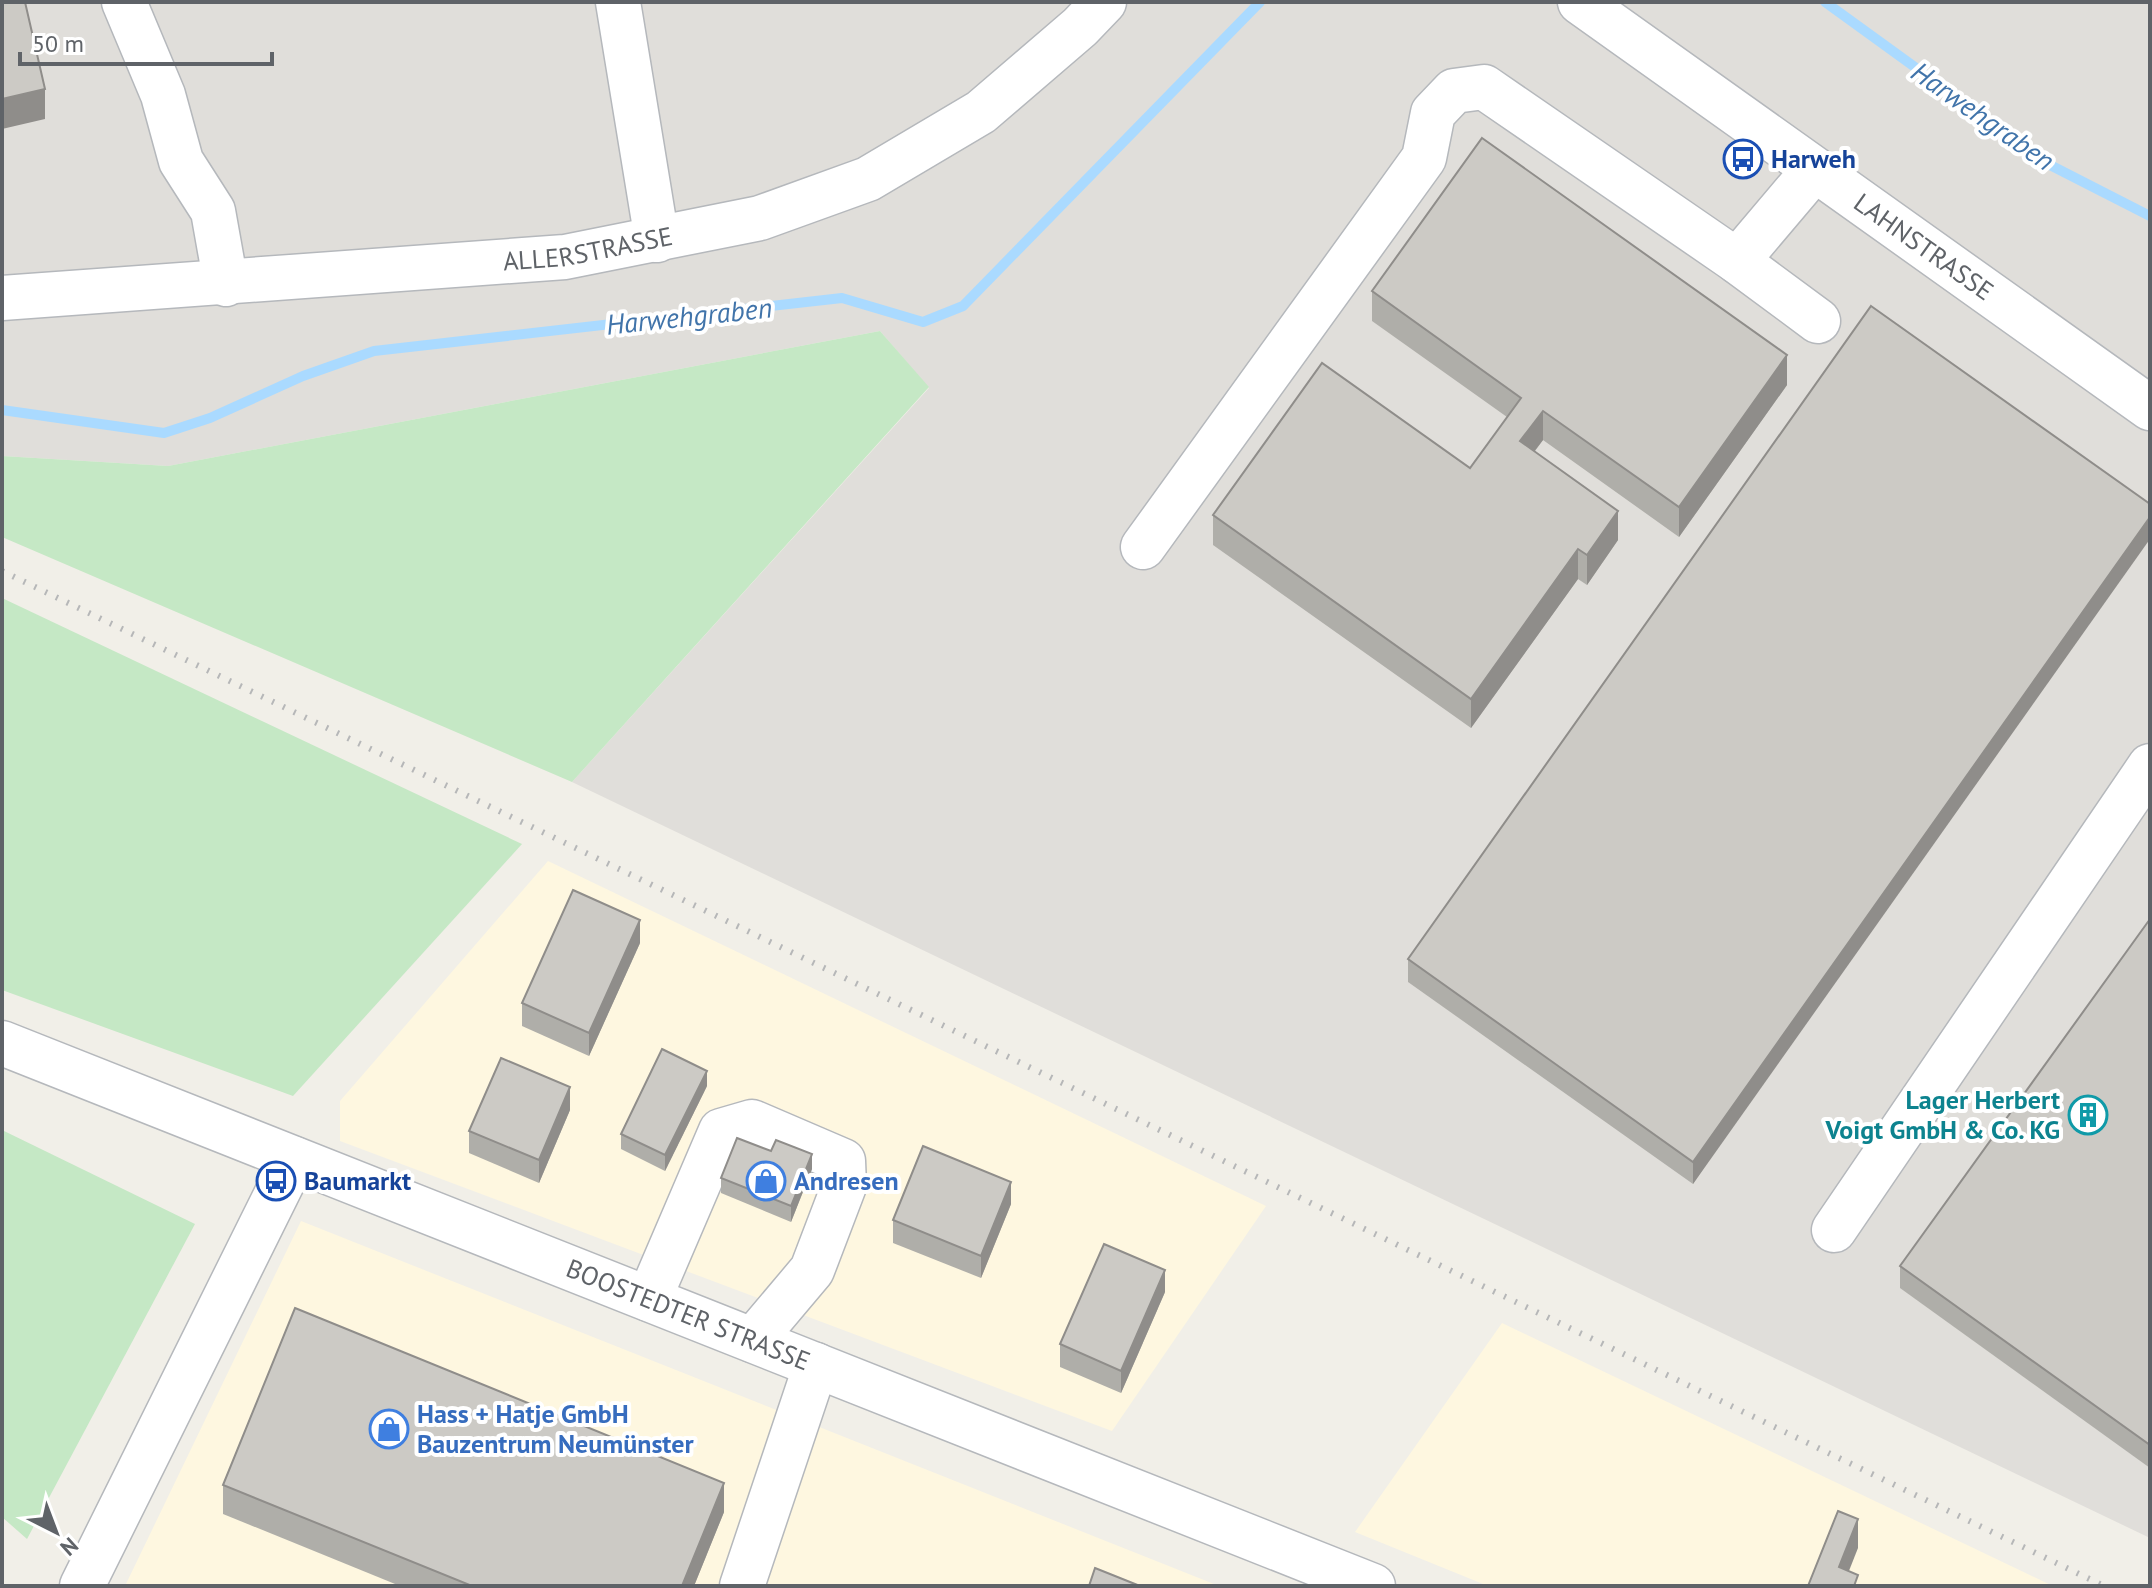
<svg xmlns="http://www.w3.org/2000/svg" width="2152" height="1588" viewBox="0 0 2152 1588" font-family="'PT Sans',sans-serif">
<rect width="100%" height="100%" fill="#f1efe8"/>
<g fill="#fef7e0">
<polygon points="548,861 1266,1206 1112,1431 340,1141 340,1101"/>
<polygon points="301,1221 1219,1586 125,1586"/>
<polygon points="1502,1323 2053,1586 1488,1586 1355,1532"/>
</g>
<polygon fill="#e0deda" points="2,2 2150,2 2150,1538 572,782 929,388 880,331 168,466 2,456"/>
<g fill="#c5e8c5">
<polygon points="880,331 929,387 572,782 2,537 2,456 168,466"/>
<polygon points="2,598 522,844 293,1096 2,990"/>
<polygon points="2,1130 195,1224 27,1539 2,1517"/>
</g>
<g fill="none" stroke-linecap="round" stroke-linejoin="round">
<g stroke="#aadaff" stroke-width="10">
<polyline points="1825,2 2050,165 2150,216"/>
<polyline points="2,410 164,433 210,418 303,376 374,351 842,298 923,322 963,306 1260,2"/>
</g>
<g stroke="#b5b8bc" stroke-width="47">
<g id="minor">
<polyline points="124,2 163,95 181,161 213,211 226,284"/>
<polyline points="618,2 657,240"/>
<path id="s1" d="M1580 2 2150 408"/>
<polyline points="1737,261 1814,170"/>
<path id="s2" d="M2 298 565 257 760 218 868 179 981 112 1080 27 1104 2"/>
<polyline points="1143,547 1424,158 1433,113 1454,91 1484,87 1737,261 1818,321"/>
<path id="s3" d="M2 1043 1373 1586"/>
<polyline points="1834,1230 2150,766"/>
<polyline points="649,1299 721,1131 752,1122 843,1161 844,1186 812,1270 753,1340"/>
<polyline points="82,1586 294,1159"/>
<polyline points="742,1586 816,1365"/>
</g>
</g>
<use href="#minor" stroke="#fff" stroke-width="44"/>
<polyline stroke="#b6b7b8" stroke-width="6" stroke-dasharray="2 10" stroke-linecap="butt" points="2,571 2104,1586"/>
</g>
<g fill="#afaea9">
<polygon points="1372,291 1787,385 1679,537 1543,440 1535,451 1618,540 1587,585 1578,579 1471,728 1213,545 1213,515 1470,468 1507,417 1372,321"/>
<polygon points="2150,504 1693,1184 1408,982 1408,959"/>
<polygon points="2150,919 2150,1468 1900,1288 1900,1266"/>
<polygon points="640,943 589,1056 522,1026 522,1003"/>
<polygon points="707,1086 665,1171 621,1149 621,1134"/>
<polygon points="570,1110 539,1183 469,1153 469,1131"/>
<polygon points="812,1169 791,1222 721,1193 721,1178"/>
<polygon points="1011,1204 981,1278 893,1243 893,1220"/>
<polygon points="1165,1292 1121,1393 1060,1367 1060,1344"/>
<polygon points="223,1485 724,1512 694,1586 400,1586 223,1514"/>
</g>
<g fill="#8f8d8a">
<polygon points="45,89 45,119 2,129 2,99"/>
<polygon points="1787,355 1787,385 1679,537 1679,507"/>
<polygon points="1543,411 1543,440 1520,470 1520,441"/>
<polygon points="1618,511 1618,540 1587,585 1587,555"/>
<polygon points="2150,517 2150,539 1693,1184 1693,1162"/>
<polygon points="1578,549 1578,579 1471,728 1471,699"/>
<polygon points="640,920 640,943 589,1056 589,1033"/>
<polygon points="707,1071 707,1086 665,1171 665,1155"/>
<polygon points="570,1087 570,1110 539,1183 539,1160"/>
<polygon points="812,1154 812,1169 791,1222 791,1206"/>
<polygon points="1011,1182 1011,1204 981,1278 981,1256"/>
<polygon points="1165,1270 1165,1292 1121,1393 1121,1371"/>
<polygon points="724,1483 724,1512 694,1586 682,1586"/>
<polygon points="1858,1519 1858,1548 1843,1586 1839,1567"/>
</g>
<g fill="#cccac5" stroke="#8f8d8a" stroke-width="2">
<polygon points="2,2 25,2 45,89 2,99"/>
<polygon points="1482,138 1787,355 1679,507 1543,411 1520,441 1618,511 1587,555 1578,549 1471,699 1213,515 1322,363 1470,468 1521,398 1372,291"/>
<polygon points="1871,306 2150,504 2150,517 1693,1162 1408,959"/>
<polygon points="573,890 640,920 589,1033 522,1003"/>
<polygon points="2150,919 2150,1445 1900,1266"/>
<polygon points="662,1049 707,1071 665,1155 621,1134"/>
<polygon points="501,1058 570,1087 539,1160 469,1131"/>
<polygon points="737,1138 771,1151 776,1140 812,1154 791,1206 721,1178"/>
<polygon points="923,1146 1011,1182 981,1256 893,1220"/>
<polygon points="1104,1244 1165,1270 1121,1371 1060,1344"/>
<polygon points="295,1308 724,1483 682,1586 472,1586 223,1485"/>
<polygon points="1838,1511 1858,1519 1839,1567 1858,1575 1854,1586 1808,1586"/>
<polygon points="1095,1568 1140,1586 1089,1586"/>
</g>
<defs>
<g id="bus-ring" transform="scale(2)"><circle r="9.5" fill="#fff" stroke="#1a4fb4" stroke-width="1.5"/><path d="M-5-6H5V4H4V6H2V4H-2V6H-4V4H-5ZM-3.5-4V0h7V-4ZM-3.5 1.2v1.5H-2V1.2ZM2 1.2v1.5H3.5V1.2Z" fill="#1a4fb4"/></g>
<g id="building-ring" transform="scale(2)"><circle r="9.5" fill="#fff" stroke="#0f9aa8" stroke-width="1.5"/><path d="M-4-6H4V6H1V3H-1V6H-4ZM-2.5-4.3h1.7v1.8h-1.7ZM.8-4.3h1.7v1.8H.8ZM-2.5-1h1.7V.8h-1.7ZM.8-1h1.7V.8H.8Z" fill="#0f9aa8"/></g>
<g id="shop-ring" transform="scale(2)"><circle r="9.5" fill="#fff" stroke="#3f7fe0" stroke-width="1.5"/><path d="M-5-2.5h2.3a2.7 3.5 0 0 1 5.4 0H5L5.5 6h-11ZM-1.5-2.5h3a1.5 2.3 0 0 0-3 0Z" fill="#3f7fe0"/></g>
</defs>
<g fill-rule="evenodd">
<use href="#bus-ring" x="1743" y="159"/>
<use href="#building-ring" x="2088" y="1115"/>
<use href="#bus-ring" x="276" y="1181"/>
<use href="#shop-ring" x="766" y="1181"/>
<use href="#shop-ring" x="389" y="1429"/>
</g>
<g text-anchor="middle" stroke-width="8" stroke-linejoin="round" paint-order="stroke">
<g font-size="26" font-weight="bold" fill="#164399" stroke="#fff" text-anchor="start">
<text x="1771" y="168">Harweh</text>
<text x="304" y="1190">Baumarkt</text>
</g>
<g font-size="26" fill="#5f6368" stroke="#fff">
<text dy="9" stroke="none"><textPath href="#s1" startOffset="422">LAHNSTRASSE</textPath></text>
<text dy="9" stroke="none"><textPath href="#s2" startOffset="588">ALLERSTRASSE</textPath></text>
<text dy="9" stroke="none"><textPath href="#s3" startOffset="738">BOOSTEDTER STRASSE</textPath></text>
</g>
<g font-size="26" font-weight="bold" fill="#0d838f" stroke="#fff" text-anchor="end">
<text x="2060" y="1109">Lager Herbert<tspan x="2060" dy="30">Voigt GmbH &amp; Co. KG</tspan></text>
</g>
<g font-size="26" font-weight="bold" fill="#366cbe" stroke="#fff" text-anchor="start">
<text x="794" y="1190">Andresen</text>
<text x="417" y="1423">Hass + Hatje GmbH<tspan x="417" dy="30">Bauzentrum Neumünster</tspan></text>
</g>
<g font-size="28" font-style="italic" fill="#4174aa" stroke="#fff">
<text transform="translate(1983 116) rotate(35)" y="10">Harwehgraben</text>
<text transform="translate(689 316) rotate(-6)" y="10">Harwehgraben</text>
</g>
</g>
<rect width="2152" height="1588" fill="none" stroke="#5f6368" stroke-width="8"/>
<g transform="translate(56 1532) rotate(138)" stroke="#ffffff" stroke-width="6" paint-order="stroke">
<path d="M0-6L14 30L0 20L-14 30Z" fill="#5f6368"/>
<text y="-12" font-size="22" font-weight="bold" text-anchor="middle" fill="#5f6368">N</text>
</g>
<path d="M20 52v12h252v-12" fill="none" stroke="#5f6368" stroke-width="4"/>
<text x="32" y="52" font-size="24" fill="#5f6368" stroke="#ffffff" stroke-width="6" paint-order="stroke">50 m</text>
</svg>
